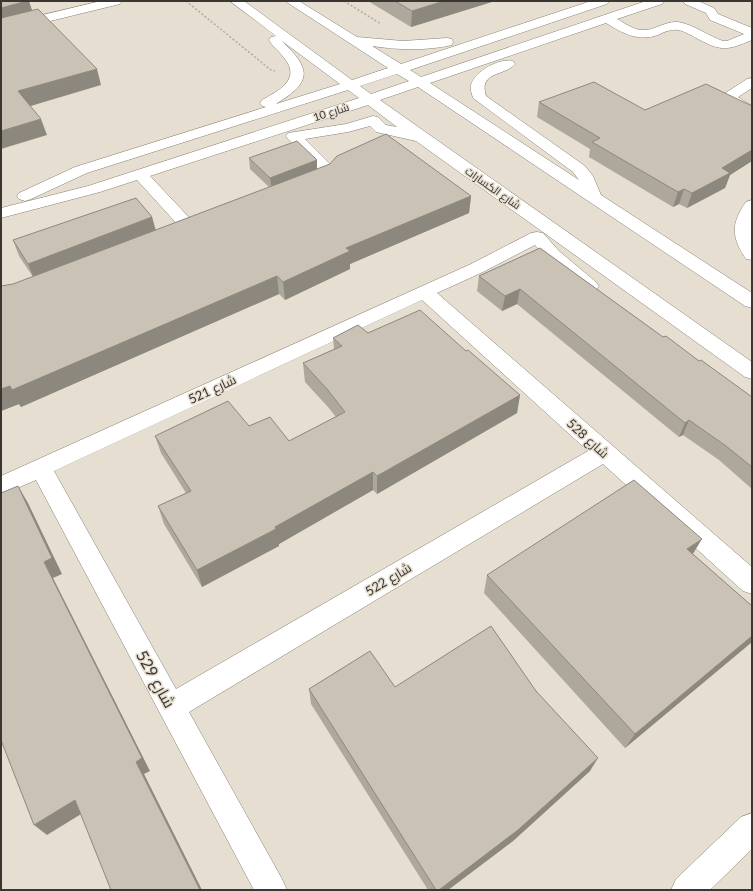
<svg xmlns="http://www.w3.org/2000/svg" width="753" height="891" viewBox="0 0 753 891" font-family="Lato,Cairo,sans-serif">
<rect width="100%" height="100%" fill="#e6ded0"/>
<g fill="none" stroke-linecap="round" stroke-linejoin="round">
<g stroke="#888073" stroke-width="1">
<g id="minor">
<polygon points="101,1 122,1 120,4 1,33 1,25"/>
<path d="M230 1H244L352 80 388 68 285 1H299L357 37 403 41 447 38 452 39 453 42 452 45C426 51 398 50 372 46L401 64 591 1H609L607 4 410 70 421 77 646 1H664L662 4 617 19C625 23 633 30 642 30 654 31 665 21 678 22 695 25 708 36 723 41H727L744 34 710 20 706 13 685 4 683 1H698L714 8 718 14 752 28V40C728 50 722 52 698 39 692 36 685 31 678 30 671 29 664 32 658 35 638 42 622 33 606 23L430 83 579 180 573 172 473 98C472 94 470 90 471 85 475 71 499 58 513 61L515 64C506 76 478 71 486 96L585 166 593 176 601 195 752 293V308L745 306 418 87 380 100 752 362V379L745 377 416 141 376 132 370 126 348 132 305 139 334 168 336 174C330 183 314 189 303 186L301 183 303 180 320 172 288 139 286 136 288 133 346 124 373 116 378 117 386 125 397 127 368 105 150 176 199 228C193 236 175 241 166 239L163 235 166 231 179 226 137 180 100 192 1 218V208L88 186 359 98 348 90 87 173 31 199 25 201 19 199 17 196 19 193 75 167 266 107 262 106 260 103 262 100C278 91 301 80 285 59 280 52 273 47 269 40L271 37 276 36ZM282 41 340 84 276 104C288 96 310 84 302 66 298 56 289 49 282 41ZM397 74 409 81 371 94 360 86Z"/>
<polygon points="752,78 752,88 738,97 752,106 752,117 747,116 722,97 724,94 747,79"/>
<path d="M752 200 751 230 752 260 746 259C731 237 731 223 746 202Z"/>
<path d="M537 232 543 233 559 251 596 282 599 286 596 290 590 292 584 290 547 259 535 245 483 272 437 293 752 567V594L743 591 603 464 189 712 282 879 287 890H254L36 480 1 495V476L471 264 531 233ZM422 300 588 451 176 689 54 471Z"/>
<polygon points="752,813 752,849 710,890 671,890 676,879 741,817"/>
</g>
</g>
<g stroke="#b1aa9f" stroke-width="1.5" stroke-dasharray="2 2" stroke-linecap="butt">
<polyline points="186,1 271,70 275,71"/>
<polyline points="344,1 381,24"/>
</g>
<use href="#minor" fill="#fff" fill-rule="evenodd"/>
</g>
<g fill="#aea79b">
<polygon points="368,1 495,1 411,27"/>
<polygon points="539,102 645,110 752,106 752,161 730,175 725,188 687,208 679,204 673,207 589,157 590,149 537,117"/>
<polygon points="249,158 317,160 317,169 471,196 469,213 350,264 350,269 285,300 279,294 21,407 19,404 1,411 1,286 13,284 33,277 19,256 13,240 152,217 156,230 269,187 250,169"/>
<polygon points="540,248 663,337 752,397 752,489 719,460 683,435 679,437 517,304 502,311 477,291 479,276"/>
<polygon points="368,333 466,351 520,395 517,413 377,494 373,490 279,544 279,546 202,587 164,524 158,506 186,493 161,453 155,436 249,426 289,441 336,417 328,407 305,382 303,363 334,349 333,338"/>
<polygon points="693,554 752,606 752,642 625,748 484,593 487,575"/>
<polygon points="395,687 590,771 513,841 448,890 428,890 311,704 309,689"/>
</g>
<g fill="#8d887e">
<polygon points="27,1 29,1 34,16 1,25 1,8"/>
<polygon points="444,1 495,1 411,27 412,11"/>
<polygon points="97,69 101,85 24,108 18,91"/>
<polygon points="41,119 47,135 1,149 1,131"/>
<polygon points="752,150 752,161 730,175 725,188 687,208 692,193 722,168"/>
<polygon points="317,160 317,171 272,189 270,178"/>
<polygon points="684,189 679,204 673,207 678,192"/>
<polygon points="471,196 469,213 350,264 350,269 285,300 283,282 346,248"/>
<polygon points="152,217 156,233 35,281 28,264"/>
<polygon points="277,276 279,294 21,407 19,404 1,411 1,389"/>
<polygon points="520,289 517,304 502,311 505,296"/>
<polygon points="520,395 517,413 377,494 377,476"/>
<polygon points="689,420 683,435 679,437 685,423"/>
<polygon points="373,472 373,490 279,544 279,546 202,587 197,570 275,527"/>
<polygon points="18,486 28,503 62,574 53,578 150,771 144,774 202,890 200,890 136,762 44,562"/>
<polygon points="702,539 691,557 687,549"/>
<polygon points="752,636 752,642 625,748 635,734"/>
<polygon points="598,758 590,771 513,841 448,890 439,890"/>
<polygon points="75,800 86,811 47,835 34,825"/>
</g>
<g fill="#cac2b4" stroke="#8d887e">
<polygon points="1,1 27,1 1,8"/>
<polygon points="395,1 444,1 412,11"/>
<polygon points="38,9 97,69 18,91 41,119 1,131 1,18"/>
<polygon points="594,82 645,110 706,84 752,106 752,150 722,168 730,173 692,193 684,189 678,192 592,142 600,138 539,102"/>
<polygon points="386,134 471,196 346,248 350,251 283,282 277,276 12,390 10,386 1,389 1,286 13,284 330,164 337,156"/>
<polygon points="297,141 317,160 270,178 249,158"/>
<polygon points="136,198 152,217 28,264 13,240"/>
<polygon points="540,248 663,337 666,336 699,361 701,360 752,397 752,467 726,446 689,420 685,423 520,289 505,296 479,276"/>
<polygon points="420,310 466,351 468,350 520,395 377,476 373,472 275,527 276,529 197,570 158,506 191,491 155,436 228,401 249,426 270,417 289,441 345,412 327,389 303,363 342,346 333,338 358,325 368,333"/>
<polygon points="634,480 702,539 687,549 752,606 752,636 635,734 487,575"/>
<polygon points="18,486 52,558 44,562 142,758 136,762 200,890 111,890 75,800 34,825 1,740 1,493"/>
<polygon points="491,626 536,691 598,758 518,830 439,890 436,890 309,689 370,651 395,687"/>
</g>
<g text-anchor="middle" stroke-width="3" stroke-linejoin="round" paint-order="stroke">
<g font-size="11" fill="#3a3631" stroke="#e6ded0">
<text transform="translate(331 112) rotate(-18)" y="4">شارع 10</text>
<text transform="translate(493 188) rotate(35)" y="4">شارع الكسارات</text>
</g>
<g font-size="13" fill="#3a3631" stroke="#e6ded0">
<text transform="translate(212 389) rotate(-25)" y="5">شارع 521</text>
<text transform="translate(588 438) rotate(42)" y="5">شارع 528</text>
<text transform="translate(388 579) rotate(-31)" y="5">شارع 522</text>
</g>
<g font-size="16" fill="#3a3631" stroke="#e6ded0">
<text transform="translate(156 679) rotate(61)" y="6">شارع 529</text>
</g>
</g>
<rect width="753" height="891" fill="none" stroke="#3a3631" stroke-width="4"/>
</svg>
